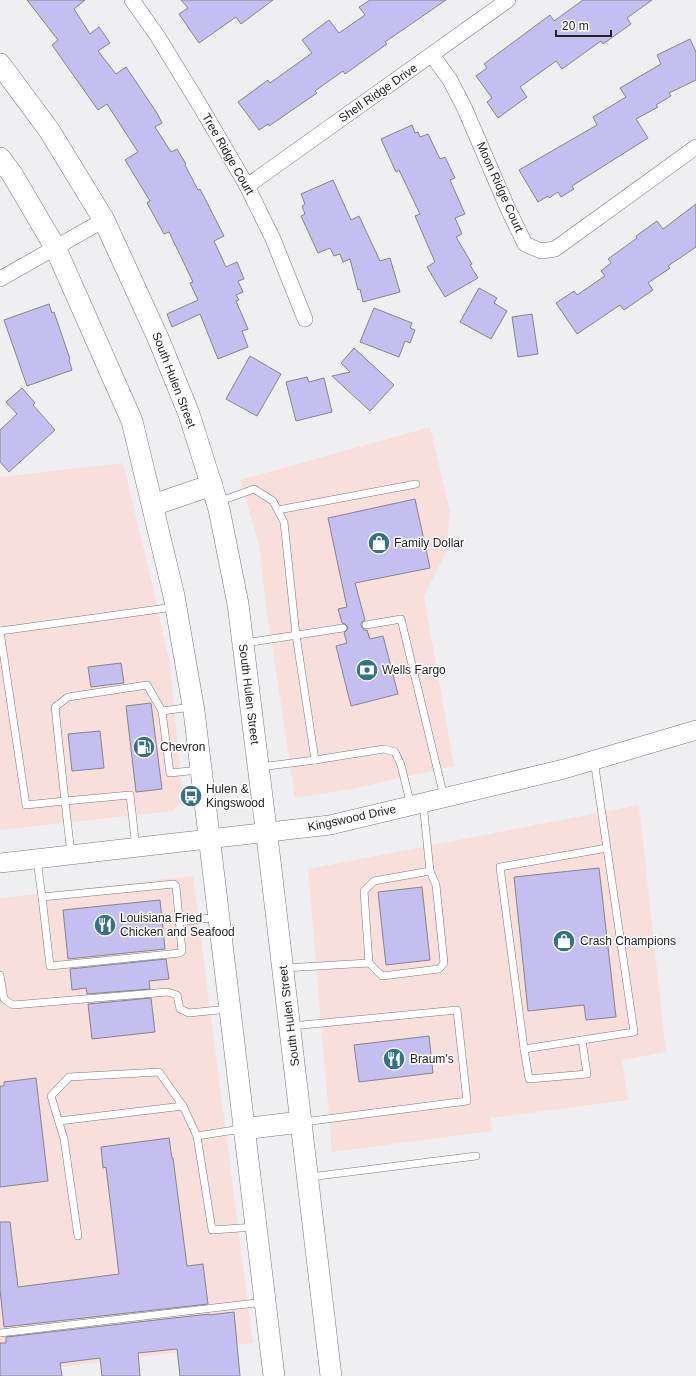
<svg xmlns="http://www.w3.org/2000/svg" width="696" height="1376" viewBox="0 0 696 1376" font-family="Arial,sans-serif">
<rect width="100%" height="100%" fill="#efeff2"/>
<g fill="#f9dfdb">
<polygon points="430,427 450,511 446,552 424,596 454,766 352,789 295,798 265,599 259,545 240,480"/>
<polygon points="123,463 149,570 170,664 183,801 173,811 0,830 0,477"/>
<polygon points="639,805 666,1052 622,1060 628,1100 490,1118 492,1131 332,1152 308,869"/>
<polygon points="193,876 253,1343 0,1375 0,898"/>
</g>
<g fill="#c4bff0" stroke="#858588">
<polygon points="27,0 85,0 74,9 90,34 99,27 110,43 98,51 116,74 126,67 157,113 162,123 155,127 171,152 177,149 186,164 185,165 198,190 200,189 224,236 214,241 226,267 237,262 244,279 238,281 243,292 236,295 239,300 236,301 248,329 242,331 248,347 218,359 200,314 172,327 167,314 198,300 190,283 193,282 169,232 164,234 147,203 150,201 125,160 138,152 107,104 98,110 52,45 58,40"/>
<polygon points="181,0 273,0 241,24 236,17 199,43 179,14 188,8"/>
<polygon points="370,0 446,0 385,42 387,44 345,74 343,71 315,91 317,93 269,126 268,124 259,130 238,102 268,80 270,83 312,53 302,40 329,20 339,33 365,15 359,7"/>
<polygon points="583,0 652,0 627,18 631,24 603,44 601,41 562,69 556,61 520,87 527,97 498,118 487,102 492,98 476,76 487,68 484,64 550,15 554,21"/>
<polygon points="690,39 696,52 696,80 669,93 671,96 656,105 658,107 636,119 648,138 572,186 574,189 561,197 558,192 549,198 548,196 538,202 519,170 597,125 593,117 626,97 620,88 661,64 657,55"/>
<polygon points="412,125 415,133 418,132 420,137 428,134 440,159 445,157 455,178 450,180 465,214 455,218 462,234 456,237 472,264 470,265 478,278 445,297 427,267 435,262 415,216 420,214 399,170 396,172 381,139"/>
<polygon points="333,180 351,220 359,216 380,261 390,258 400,292 363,302 360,289 358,290 350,259 343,262 340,254 334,256 330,248 318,253 301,216 305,214 302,206 305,204 301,194"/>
<polygon points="696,204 696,247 668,266 670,268 648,283 653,290 624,310 620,305 577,334 556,303 574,291 577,295 605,276 601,271 611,263 608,259 637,238 636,236 657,221 663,229"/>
<polygon points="479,288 497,298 494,303 507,311 491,339 460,322"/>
<polygon points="49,304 52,313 54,312 70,359 69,360 72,370 27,386 4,320"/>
<polygon points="374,308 412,323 410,328 415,330 410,343 405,341 399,357 360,342"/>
<polygon points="532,314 538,354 518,357 512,317"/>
<polygon points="354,348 394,385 370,411 332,376 350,372 341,363"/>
<polygon points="250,356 281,374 257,416 226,399"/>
<polygon points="307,377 309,382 324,378 332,412 296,421 286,382"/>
<polygon points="22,388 35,403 33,405 55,430 9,472 0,462 0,430 17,414 6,402"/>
<polygon points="415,499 430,568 355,583 365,620 361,623 361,626 364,630 367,630 370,639 383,636 398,694 351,706 336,646 347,643 344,633 347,630 348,627 345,624 342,623 338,609 347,607 328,518"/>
<polygon points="121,663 124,683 91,687 88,667"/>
<polygon points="151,703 162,789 136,792 126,706"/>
<polygon points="100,731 104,768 72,771 68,734"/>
<polygon points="599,868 616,1017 586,1020 584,1005 528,1011 514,877"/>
<polygon points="422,887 430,960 386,965 378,892"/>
<polygon points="160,900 165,949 68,959 63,910"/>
<polygon points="166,959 169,979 149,981 150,989 87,994 86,988 72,990 70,969"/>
<polygon points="151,998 155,1032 92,1039 88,1004"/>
<polygon points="429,1036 433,1073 359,1082 354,1045"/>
<polygon points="36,1078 48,1181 0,1187 0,1086 4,1086 4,1082"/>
<polygon points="169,1138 172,1158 173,1158 187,1266 203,1264 208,1304 4,1327 0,1290 0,1222 10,1222 18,1287 119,1274 106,1167 103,1168 101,1147"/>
<polygon points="234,1312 240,1376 180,1376 177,1349 138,1353 140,1376 102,1376 100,1358 60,1363 62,1376 0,1376 0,1343 6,1343 6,1337 209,1314 209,1315"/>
</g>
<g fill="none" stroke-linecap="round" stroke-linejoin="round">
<g stroke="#77777a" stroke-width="8">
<g id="service">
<polyline points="218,502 254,489 273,501 284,522 296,635 315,760 260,767"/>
<polyline points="278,510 416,484"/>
<polyline points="366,625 401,619 444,797"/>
<polyline points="0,631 26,805 65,801 55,707 68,697 147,685 162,711"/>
<polyline points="0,631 174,607"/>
<polyline points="245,643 343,628"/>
<polyline points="192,707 162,711 170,773 199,770"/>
<polyline points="315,760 384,749 395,752 401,765 411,806"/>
<polyline points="594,760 634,1032 524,1049 500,867 607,848"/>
<polyline points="71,854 65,801 130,795 136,848"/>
<polyline points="37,860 42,897"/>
<polygon points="174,884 176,886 182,951 180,953 50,966 42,897"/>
<polyline points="179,922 218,917"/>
<polyline points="369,963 364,891 374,881 430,871"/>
<polyline points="284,968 369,963 382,976 439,969 444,963 436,885 430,871 423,803"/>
<polyline points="0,975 4,999 13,1005 168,992 177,995 180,1009 189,1013 228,1009"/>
<polyline points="292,1026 457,1010 467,1101 303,1122"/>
<polyline points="524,1049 529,1079 587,1074 582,1040"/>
<polyline points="59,1121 183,1106"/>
<polyline points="197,1136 212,1230 255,1227"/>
<polyline points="310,1177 476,1156"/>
<polyline points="78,1236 64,1139 51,1096 69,1077 159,1072 183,1106 197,1136 241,1129"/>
<polyline points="0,1333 264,1302"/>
</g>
</g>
<g stroke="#77777a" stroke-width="16">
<g id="minor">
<polyline points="132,0 158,37 199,104 247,186 273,239 305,319"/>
<polyline points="432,55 450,80 464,107 508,209 525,244 541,251 555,249 696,147"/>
<polyline points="247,186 508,0"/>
<polyline points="0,279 104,220"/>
</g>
</g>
<g stroke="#77777a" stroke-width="20">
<polyline id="tertiary" points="0,863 330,825 564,769 696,730"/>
</g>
<g stroke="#77777a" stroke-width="22">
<g id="secondary">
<polyline points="0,64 49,130 104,220 158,338 189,414 219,509 238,604 270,861 331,1376"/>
<polyline points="0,158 12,174 55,247 132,421 174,596 194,711 274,1376"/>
<polyline points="153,505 212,485"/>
<polyline points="243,1129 301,1122"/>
</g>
</g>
<use href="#service" stroke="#fff" stroke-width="7"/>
<use href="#minor" stroke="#fff" stroke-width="15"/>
<use href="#tertiary" stroke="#fff" stroke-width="19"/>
<use href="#secondary" stroke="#fff" stroke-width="21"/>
</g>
<defs>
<g id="shop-disc" transform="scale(1.15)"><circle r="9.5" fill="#357289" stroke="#fff"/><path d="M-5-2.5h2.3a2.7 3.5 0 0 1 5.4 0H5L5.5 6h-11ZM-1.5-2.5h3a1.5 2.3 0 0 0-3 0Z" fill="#fff"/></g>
<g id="bank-disc" transform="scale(1.15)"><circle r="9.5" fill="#357289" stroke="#fff"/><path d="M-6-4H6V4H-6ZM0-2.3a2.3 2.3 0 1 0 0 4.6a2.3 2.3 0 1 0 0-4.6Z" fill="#fff"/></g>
<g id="fuel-disc" transform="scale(1.15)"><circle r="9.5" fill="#357289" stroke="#fff"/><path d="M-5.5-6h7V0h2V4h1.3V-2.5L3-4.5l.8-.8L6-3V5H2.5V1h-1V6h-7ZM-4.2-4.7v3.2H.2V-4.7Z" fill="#fff"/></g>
<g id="bus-disc" transform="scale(1.15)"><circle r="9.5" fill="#357289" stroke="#fff"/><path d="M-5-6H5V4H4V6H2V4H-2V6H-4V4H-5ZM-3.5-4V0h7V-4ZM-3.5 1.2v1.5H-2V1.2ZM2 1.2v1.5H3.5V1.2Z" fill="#fff"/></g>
<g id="restaurant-disc" transform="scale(1.15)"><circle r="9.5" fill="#357289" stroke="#fff"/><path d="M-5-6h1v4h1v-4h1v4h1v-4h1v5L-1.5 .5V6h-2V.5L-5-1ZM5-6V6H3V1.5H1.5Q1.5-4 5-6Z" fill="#fff"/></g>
</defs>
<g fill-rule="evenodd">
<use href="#shop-disc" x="379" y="543"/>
<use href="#bank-disc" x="367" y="670"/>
<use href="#fuel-disc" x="144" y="747"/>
<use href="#bus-disc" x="191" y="796"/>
<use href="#restaurant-disc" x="105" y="925"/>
<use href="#shop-disc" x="564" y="941"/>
<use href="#restaurant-disc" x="394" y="1059"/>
</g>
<g text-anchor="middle" stroke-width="3" stroke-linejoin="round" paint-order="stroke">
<g font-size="12" fill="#242425" stroke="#fff">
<text transform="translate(378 93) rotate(-35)" y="4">Shell Ridge Drive</text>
<text transform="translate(228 154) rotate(60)" y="4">Tree Ridge Court</text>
<text transform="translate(500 187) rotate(66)" y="4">Moon Ridge Court</text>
<text transform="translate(174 380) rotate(69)" y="4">South Hulen Street</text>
<text transform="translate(249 694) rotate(83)" y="4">South Hulen Street</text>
<text transform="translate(352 818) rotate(-12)" y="4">Kingswood Drive</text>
<text transform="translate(289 1016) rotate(-97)" y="4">South Hulen Street</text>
</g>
<g font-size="12" fill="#242425" stroke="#fff" text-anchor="start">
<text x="394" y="547">Family Dollar</text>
<text x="382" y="674">Wells Fargo</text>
<text x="160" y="751">Chevron</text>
<text x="206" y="793">Hulen &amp;<tspan x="206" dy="14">Kingswood</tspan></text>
<text x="120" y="922">Louisiana Fried<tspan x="120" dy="14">Chicken and Seafood</tspan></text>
<text x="580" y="945">Crash Champions</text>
<text x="410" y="1063">Braum's</text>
</g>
</g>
<path d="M556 30v6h55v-6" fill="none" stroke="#242425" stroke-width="2"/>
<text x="562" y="30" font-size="12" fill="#242425" stroke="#ffffff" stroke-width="3" paint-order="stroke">20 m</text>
</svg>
